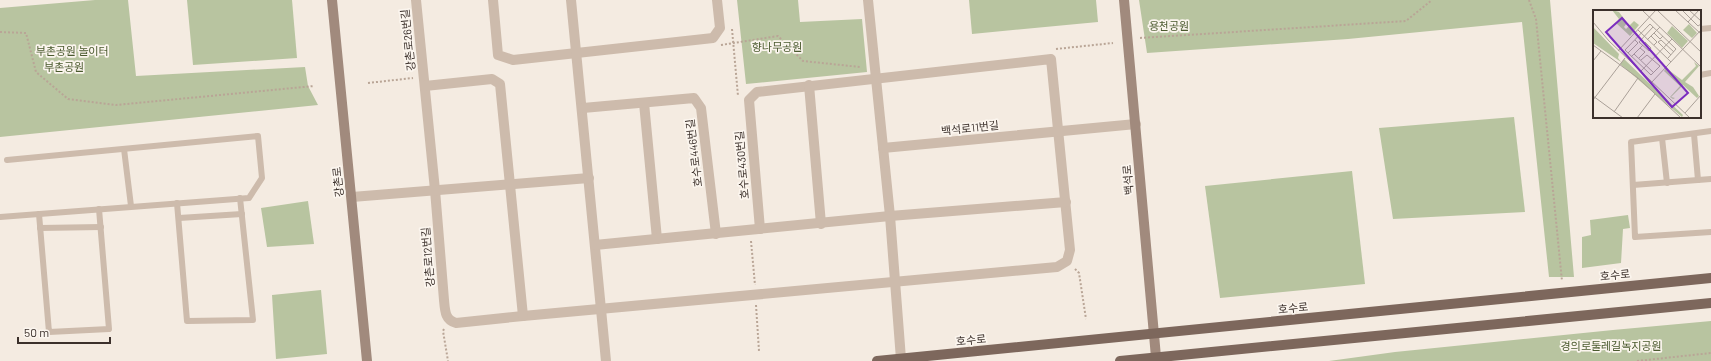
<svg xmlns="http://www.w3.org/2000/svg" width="1711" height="361" viewBox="0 0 1711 361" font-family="Barlow,'Noto Sans KR',sans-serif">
<rect width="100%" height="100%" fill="#f4ebe1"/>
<g fill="#b8c4a0">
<polygon points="95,0 128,0 136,76 305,67 308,86 318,105 0,137 0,8"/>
<polygon points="187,0 292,0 297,58 193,65"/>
<polygon points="737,0 798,0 800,22 862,19 867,72 746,84"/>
<polygon points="969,0 1096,0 1098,22 972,34"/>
<polygon points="1139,0 1550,0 1574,277 1549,277 1522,22 1348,39 1147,53"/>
<polygon points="1514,117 1525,212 1393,219 1379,128"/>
<polygon points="1352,171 1365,284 1220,298 1205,186"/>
<polygon points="308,201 314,244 267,247 261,208"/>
<polygon points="1628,215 1630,228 1623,229 1621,263 1582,268 1582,237 1591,235 1590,220"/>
<polygon points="321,290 327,354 276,359 272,295"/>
<polygon points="1711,321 1711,361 1329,361 1395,352 1613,330"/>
</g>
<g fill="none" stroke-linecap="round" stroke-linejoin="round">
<g stroke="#b9a596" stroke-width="2" stroke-dasharray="2 2" stroke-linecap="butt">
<polyline points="1529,0 1536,19 1562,281"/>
<polyline points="732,29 738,96"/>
<polyline points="0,32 26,33 36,72 68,99 116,105 314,86"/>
<polyline points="1140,38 1406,21 1432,0"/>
<polyline points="721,45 778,36 803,61 860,67"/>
<polyline points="1056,49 1113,43"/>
<polyline points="368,83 413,78"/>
<polyline points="751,241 755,285"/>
<polyline points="1075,269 1079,273 1086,319"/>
<polyline points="756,305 759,351"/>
<polyline points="444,329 443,331 448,361"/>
<polyline points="1637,361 1711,353"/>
</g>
<g stroke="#cdbbac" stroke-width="6">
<polyline points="1700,29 1711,28"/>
<polyline points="1700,75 1711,73"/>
<polyline points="1711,131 1631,142 1635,237 1711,232"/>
<polyline points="1694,134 1698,180"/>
<polyline points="1662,138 1667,183"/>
<polyline points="124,149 131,206"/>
<polyline points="1633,185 1711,179"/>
<polyline points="177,203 187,321 253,320 240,198"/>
<polyline points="39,214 49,332 109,329 99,209"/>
<polyline points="0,217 249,198 262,178 258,136 7,160"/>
<polyline points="179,218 242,214"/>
<polyline points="40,228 101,227"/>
</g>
<g stroke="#cdbbac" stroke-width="10">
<path d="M416 0 435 190 444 300C445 311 445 320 456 323L523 316 1057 267 1067 261 1070 250 1051 59 757 92 749 100 760 229"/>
<polyline points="493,0 498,55 513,60 713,38 720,28 717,0"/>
<polyline points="571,0 606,361"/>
<polyline points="868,0 890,216 901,359"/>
<polyline points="809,85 821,224"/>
<polyline points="425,86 492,79 500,84 523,316"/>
<polyline points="644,103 657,239"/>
<polyline points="583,108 694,98 701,108 716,234"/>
<polyline points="883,148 1136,124"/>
<polyline points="352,197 589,178"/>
<polyline points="595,245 890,216 1066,202"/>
</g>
<g stroke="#a18a7d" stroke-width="10">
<polyline points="332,0 367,361"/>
<polyline points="1124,0 1156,357"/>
</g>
<g stroke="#7d675c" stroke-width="10">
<polyline points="877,361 1711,278"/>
<polyline points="1120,361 1711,303"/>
</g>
</g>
<g text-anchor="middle" stroke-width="3.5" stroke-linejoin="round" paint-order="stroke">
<g font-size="11" fill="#4a5a2e" stroke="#fbf5ee">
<text x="1169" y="30">용천공원</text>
<text x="777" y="51">향나무공원</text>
<text x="72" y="55">부촌공원 놀이터</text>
<text x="64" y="71">부촌공원</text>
<text x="1611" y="350">경의로둘레길녹지공원</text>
</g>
<g font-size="11" fill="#3b302b" stroke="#fbf5ee">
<text transform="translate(408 40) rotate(-96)" y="4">강촌로26번길</text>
<text transform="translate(970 128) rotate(-6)" y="4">백석로11번길</text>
<text transform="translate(694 153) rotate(-97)" y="4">호수로446번길</text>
<text transform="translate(742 165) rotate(-95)" y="4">호수로430번길</text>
<text transform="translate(1128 180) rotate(-95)" y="4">백석로</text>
<text transform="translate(338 182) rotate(-96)" y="4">강촌로</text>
<text transform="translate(428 257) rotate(-95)" y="4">강촌로12번길</text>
<text transform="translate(1615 275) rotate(-6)" y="4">호수로</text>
<text transform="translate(1293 308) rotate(-6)" y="4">호수로</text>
<text transform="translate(971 340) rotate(-6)" y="4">호수로</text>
</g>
</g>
<g transform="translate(1593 10)">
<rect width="108" height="108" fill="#f4ebe1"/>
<path d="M19 0 26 2 34 13 31 17 33 19 41 11 46 15 37 26 23 13 26 9ZM96 14 104 23 99 28 90 20ZM79 16 95 31 89 38 74 23ZM0 17 26 44 25 48 28 52 0 33ZM31 49 57 74 90 105 89 107 27 54ZM101 52 106 56 92 72 100 77 106 86 104 88 90 75 78 87 82 88 80 89 77 87 87 76 71 61 73 58 89 70 103 56Z" fill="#b8c4a0"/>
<path fill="none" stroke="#aaa098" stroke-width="1" d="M49 0 108 57M64 0 108 42M82 0 108 24M89 0 105 16 108 14M96 0 108 11M0 12 16 31 97 108M95 12 106 0M45 20 78 52M61 23 67 29 70 26M58 26 64 32 61 35M54 30 67 17M52 32 58 38 56 41 46 32 60 17M0 35 45 68 88 108M25 41 63 0M35 43 45 33 42 30M41 44 61 63M78 45 65 32 68 30 81 42M38 47 50 35M46 48 52 42 47 38M48 50 54 45 67 56 58 65 32 40 57 14 83 39 75 48M0 51 8 41M48 61 79 29M58 73 108 20M0 86 30 108M0 90 32 48M21 102 45 68M92 103 108 85M44 108 62 84"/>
<path fill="#7b2cbf" fill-opacity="0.15" stroke="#7b2cbf" stroke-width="2" d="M29 8 95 83 79 97 13 22Z"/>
<rect width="108" height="108" fill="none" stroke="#3b302b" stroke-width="2"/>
</g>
<path d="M18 337v6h92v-6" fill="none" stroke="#3b302b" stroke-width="2"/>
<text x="24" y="337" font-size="12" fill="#3b302b" stroke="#fbf5ee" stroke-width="3" paint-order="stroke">50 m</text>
</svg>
